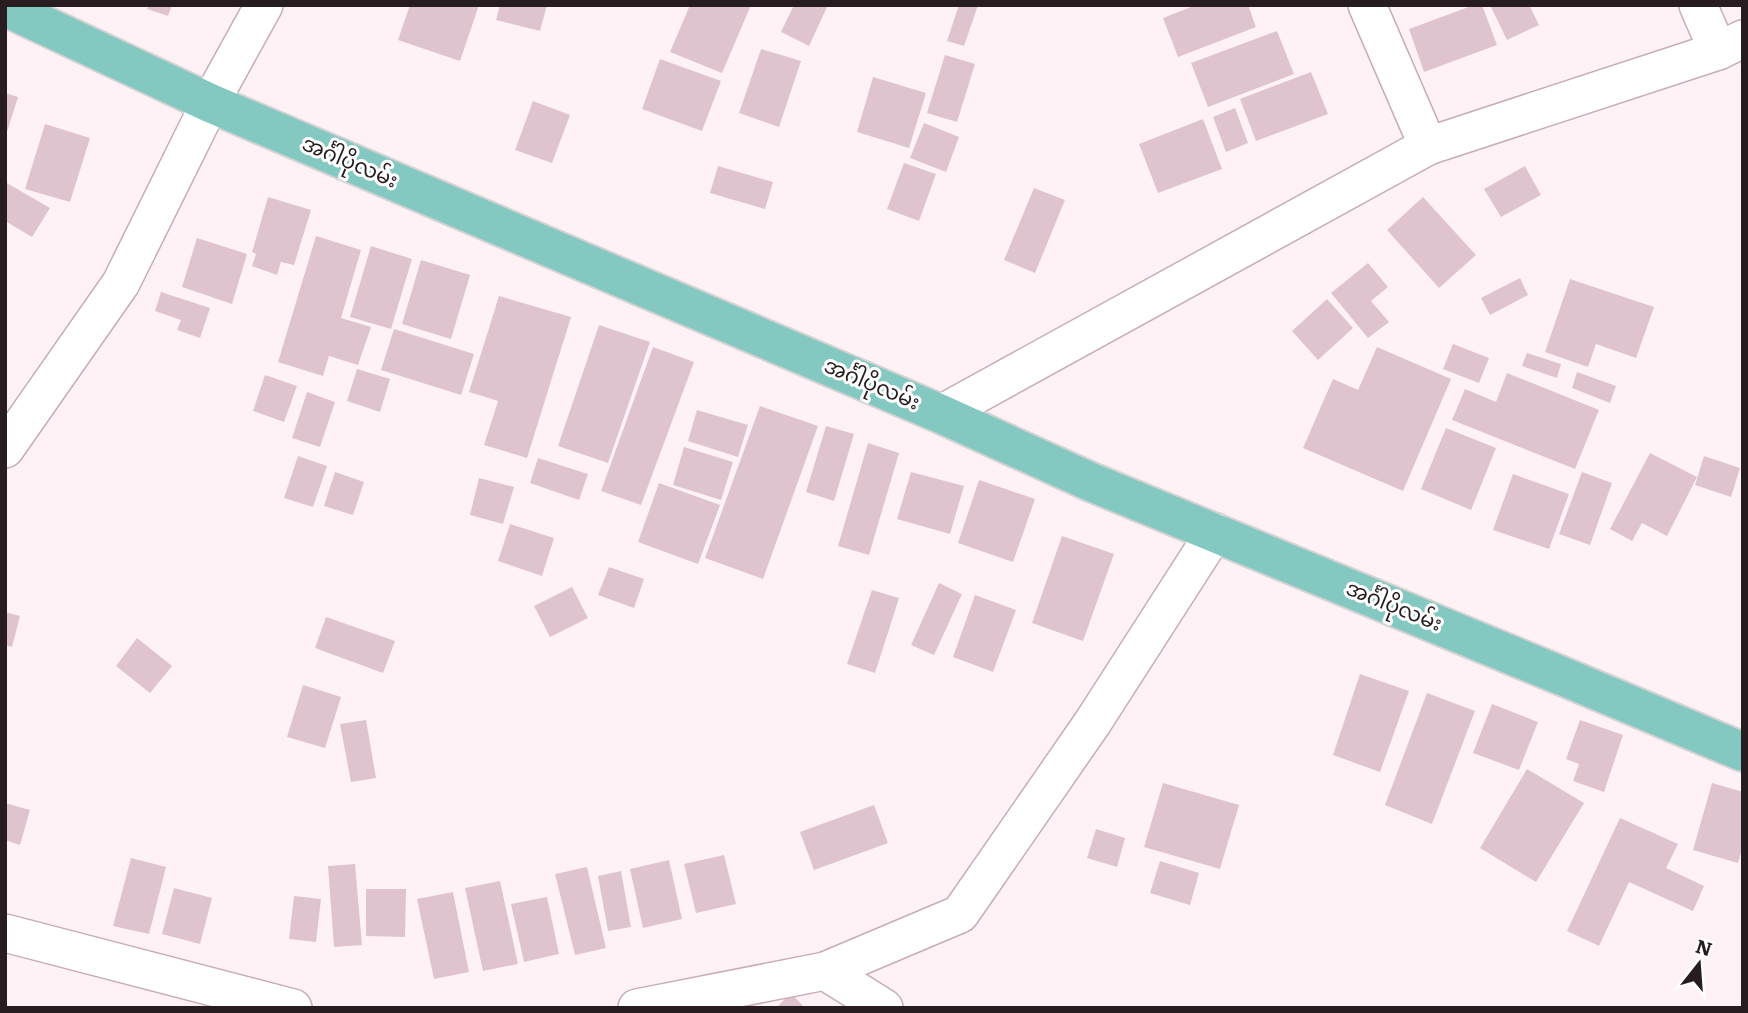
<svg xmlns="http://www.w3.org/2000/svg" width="1748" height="1013" viewBox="0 0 1748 1013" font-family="Literata,'Noto Sans Myanmar',serif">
<rect width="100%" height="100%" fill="#fef2f7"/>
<g fill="#dfc3cf">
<polygon points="149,5 172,5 168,16 147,9"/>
<polygon points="410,5 479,5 460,61 398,40"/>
<polygon points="500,5 547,5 540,31 496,20"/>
<polygon points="690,5 751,5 722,73 670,52"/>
<polygon points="794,5 828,5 809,46 781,32"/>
<polygon points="959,5 978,5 964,46 947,41"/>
<polygon points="1196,5 1248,5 1256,27 1178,57 1163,18"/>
<polygon points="1474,5 1482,5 1497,45 1424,72 1409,29"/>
<polygon points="1490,5 1529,5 1539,25 1507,40"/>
<polygon points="1277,31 1294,74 1208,107 1191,63"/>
<polygon points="761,49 801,61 779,127 739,113"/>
<polygon points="945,55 975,64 957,122 927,113"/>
<polygon points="660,59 721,81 702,131 642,109"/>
<polygon points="1311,72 1328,114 1256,141 1240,99"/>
<polygon points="873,77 926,93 909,148 857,132"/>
<polygon points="5,93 18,97 6,135 5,135"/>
<polygon points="533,101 570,115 552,163 515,150"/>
<polygon points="1235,108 1248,143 1226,152 1213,117"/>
<polygon points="1203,119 1222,169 1158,193 1139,144"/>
<polygon points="924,123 959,137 946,172 910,158"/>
<polygon points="45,124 90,138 70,202 25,189"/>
<polygon points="904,163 936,174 919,221 887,209"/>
<polygon points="718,166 773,182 765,209 710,193"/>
<polygon points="1525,166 1541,195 1501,217 1484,189"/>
<polygon points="5,182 50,208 32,237 5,221"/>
<polygon points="1034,188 1065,200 1035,273 1004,260"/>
<polygon points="268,197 311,210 294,265 281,262 277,275 252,266 256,254 252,252"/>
<polygon points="1423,197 1476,255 1439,288 1387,230"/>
<polygon points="316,236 361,250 341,318 371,327 358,365 329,356 323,376 278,362"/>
<polygon points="197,238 247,254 232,304 182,287"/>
<polygon points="371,246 412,259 391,329 350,317"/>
<polygon points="421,260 470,275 451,339 402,324"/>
<polygon points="1368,263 1388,287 1371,301 1389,322 1368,338 1331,293"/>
<polygon points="1520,278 1528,295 1490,315 1481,298"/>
<polygon points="1570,279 1654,307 1636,358 1596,344 1588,367 1545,352"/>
<polygon points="161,292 210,308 200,338 177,330 181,320 155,311"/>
<polygon points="499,296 571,317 527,458 484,445 498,401 469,392"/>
<polygon points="1327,299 1353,328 1318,360 1292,331"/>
<polygon points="599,325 650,342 608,463 558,446"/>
<polygon points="394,329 474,354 461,395 381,370"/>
<polygon points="1453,344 1489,358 1479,383 1443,369"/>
<polygon points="653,347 694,362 641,505 601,491"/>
<polygon points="1377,347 1451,379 1403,491 1303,448 1333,379 1358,390"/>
<polygon points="1527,353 1561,364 1557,378 1522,366"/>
<polygon points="357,369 390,379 380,412 347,401"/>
<polygon points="1577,372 1616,386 1610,403 1572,388"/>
<polygon points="1507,373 1599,410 1575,469 1452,420 1465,389 1496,402"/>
<polygon points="265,375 297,386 284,422 253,411"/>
<polygon points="307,392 335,402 320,447 292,438"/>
<polygon points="760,406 818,426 763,579 705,558"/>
<polygon points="697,410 748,425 738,457 688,441"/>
<polygon points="826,426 854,434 834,501 806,492"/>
<polygon points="1446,428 1496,448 1471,510 1421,489"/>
<polygon points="868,443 899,453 869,555 838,546"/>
<polygon points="684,447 733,462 721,500 673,485"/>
<polygon points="1650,453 1697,477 1667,536 1642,523 1632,541 1610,529"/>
<polygon points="298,456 327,466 313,507 284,498"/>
<polygon points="1704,456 1740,468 1731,497 1695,485"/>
<polygon points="538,458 588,474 579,500 530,483"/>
<polygon points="335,472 364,482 353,515 324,506"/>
<polygon points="911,472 964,486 950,534 897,519"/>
<polygon points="1582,472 1612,483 1590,545 1559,534"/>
<polygon points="1513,474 1569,494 1549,549 1493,530"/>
<polygon points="479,478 514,487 503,524 470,515"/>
<polygon points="979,480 1035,499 1013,562 958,543"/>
<polygon points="659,483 720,505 698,564 638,542"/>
<polygon points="510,524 554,538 542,576 498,561"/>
<polygon points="1062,536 1114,554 1083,641 1032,623"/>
<polygon points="609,567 644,579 634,608 598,595"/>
<polygon points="939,583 962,594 934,655 911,645"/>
<polygon points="572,587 588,618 550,637 534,606"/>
<polygon points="872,590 899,598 875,673 847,664"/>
<polygon points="975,595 1016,610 993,672 953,657"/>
<polygon points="5,612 20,616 12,647 5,645"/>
<polygon points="326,617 395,641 383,673 315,648"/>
<polygon points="137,638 172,666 150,693 116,666"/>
<polygon points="1360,674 1409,691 1380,772 1333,755"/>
<polygon points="303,685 341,697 325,748 287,737"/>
<polygon points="1427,693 1475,711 1432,824 1385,805"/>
<polygon points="1492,704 1538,722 1519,770 1473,753"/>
<polygon points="366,720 376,778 351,782 340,724"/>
<polygon points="1580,720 1623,735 1604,792 1573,781 1579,764 1566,759"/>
<polygon points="1527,769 1584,803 1536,882 1480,848"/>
<polygon points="1163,783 1239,805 1220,869 1144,847"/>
<polygon points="1712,783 1743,792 1743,846 1738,863 1693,850"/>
<polygon points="5,803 30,810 20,845 5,840"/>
<polygon points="874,805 888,843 814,870 800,832"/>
<polygon points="1620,818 1678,844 1666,868 1704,886 1693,911 1629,882 1599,946 1567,931"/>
<polygon points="1096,829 1125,838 1117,867 1087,858"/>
<polygon points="724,855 736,904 696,913 684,864"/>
<polygon points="131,858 166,867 149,934 113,926"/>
<polygon points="669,860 682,919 643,928 630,869"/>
<polygon points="1160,861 1199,873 1190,905 1150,893"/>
<polygon points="355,864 362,945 334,947 328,866"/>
<polygon points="587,867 606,948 575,955 555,874"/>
<polygon points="621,871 631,927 608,931 598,876"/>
<polygon points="500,881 518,964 483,971 465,888"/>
<polygon points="174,888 212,898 200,944 162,934"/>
<polygon points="366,889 406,889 405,937 366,936"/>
<polygon points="453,892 469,972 434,979 417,899"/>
<polygon points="294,896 321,899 316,942 289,939"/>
<polygon points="547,897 559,954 524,962 511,904"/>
<polygon points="791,993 805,1008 776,1008"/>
</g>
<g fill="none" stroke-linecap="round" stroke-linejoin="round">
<g stroke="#c8acb8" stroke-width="40">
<g id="street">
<polyline points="1367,5 1428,146"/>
<polyline points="1698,5 1718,51 1743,39"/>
<polyline points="941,414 1428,146 1718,51"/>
<polyline points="5,449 121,283 210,103 264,5"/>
<polyline points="5,933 293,1008"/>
<polyline points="825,971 884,1008"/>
<polyline points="637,1008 825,971 960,914 1093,722 1215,532"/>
</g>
</g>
<g stroke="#d4d2d3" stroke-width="42">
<polyline id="primary" points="5,7 210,103 941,414 1091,482 1562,676 1743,752"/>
</g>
<use href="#street" stroke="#fff" stroke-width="37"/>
<use href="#primary" stroke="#84c8c2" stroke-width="38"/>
</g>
<g text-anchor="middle" stroke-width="6" stroke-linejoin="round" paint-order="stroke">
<g font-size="21" fill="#271d21" stroke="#fff">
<text transform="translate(350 162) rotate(23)" y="7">အင်္ဂါပိုလမ်း</text>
<text transform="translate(872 384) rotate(23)" y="7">အင်္ဂါပိုလမ်း</text>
<text transform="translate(1394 606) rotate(22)" y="7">အင်္ဂါပိုလမ်း</text>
</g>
</g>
<rect width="1748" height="1013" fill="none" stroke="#271d21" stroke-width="14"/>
<g transform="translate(1699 964) rotate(17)" stroke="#ffffff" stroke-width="5" paint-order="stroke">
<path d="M0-5L12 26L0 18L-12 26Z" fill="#271d21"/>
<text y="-10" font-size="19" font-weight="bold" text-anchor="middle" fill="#271d21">N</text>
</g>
</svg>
